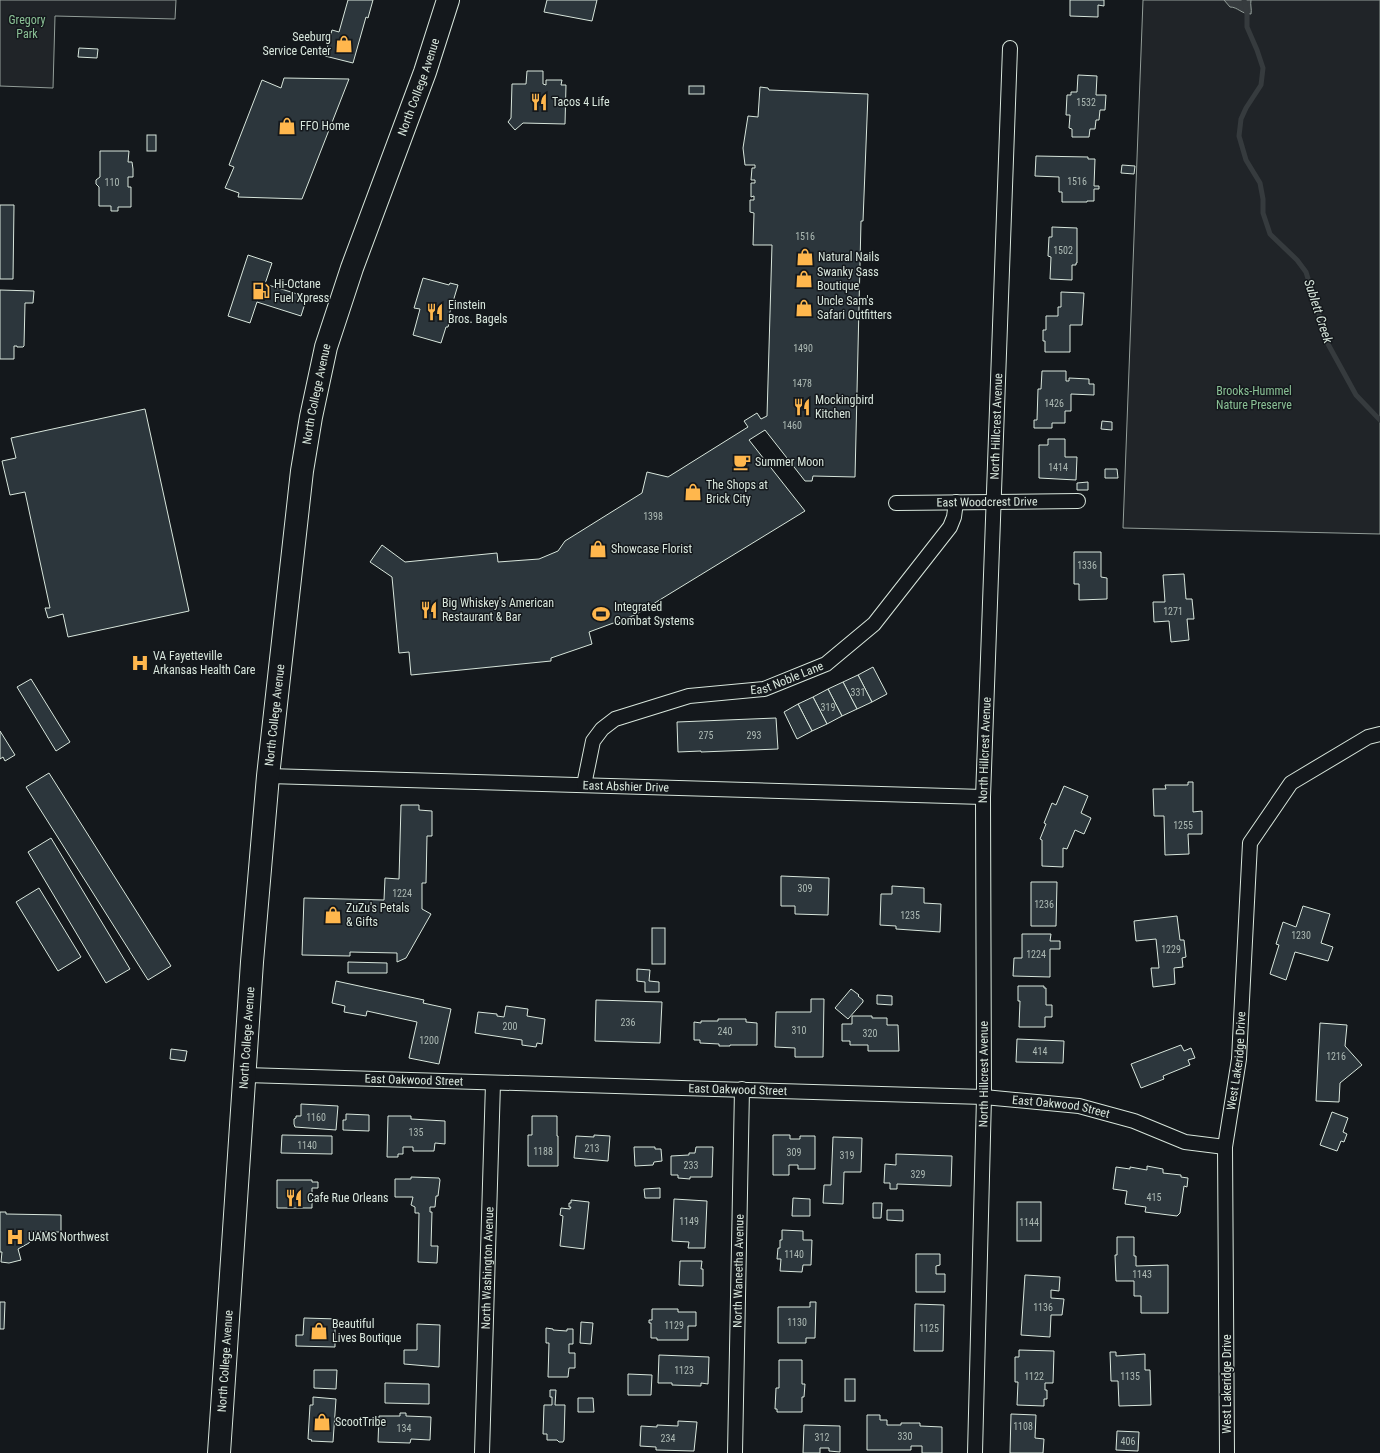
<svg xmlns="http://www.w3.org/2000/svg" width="1380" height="1453" viewBox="0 0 1380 1453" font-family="'Roboto Condensed',sans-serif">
<rect width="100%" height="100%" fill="#14181c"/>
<g fill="#202428" stroke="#939e99">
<polygon points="0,0 176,0 175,19 55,16 53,88 0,86"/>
<polygon points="1143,0 1380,0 1380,534 1123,528"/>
</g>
<path fill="#363b3e" stroke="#939e99" d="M1224 0H1251C1250 5 1252 9 1251 14 1241 14 1238 7 1230 7Z"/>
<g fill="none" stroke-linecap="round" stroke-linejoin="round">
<polyline stroke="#363b3e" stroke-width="5" points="1244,0 1247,14 1247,27 1257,50 1263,68 1261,85 1246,108 1241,119 1239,136 1246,160 1260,183 1263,199 1263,213 1270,234 1297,260 1306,272 1328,344 1356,395 1380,420"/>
</g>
<g fill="#2c363c" stroke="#d8e6dc">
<polygon points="348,0 373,0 368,18 366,17 353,63 325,56 332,30 339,32"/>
<polygon points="547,0 597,0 592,21 544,12"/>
<polygon points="1070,0 1104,0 1104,6 1098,5 1098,17 1070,16"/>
<polygon points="79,48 98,49 97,58 78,57"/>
<polygon points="527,71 543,71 543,84 546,85 546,80 562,80 561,85 566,85 565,124 523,123 515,130 508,122 511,118 512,84 526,84"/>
<polygon points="1078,75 1097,76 1096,95 1106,95 1105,110 1100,110 1099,120 1096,120 1095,129 1090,129 1089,137 1072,137 1072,129 1069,128 1070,115 1066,115 1067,95 1071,95 1071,92 1077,92"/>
<polygon points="284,78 349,79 302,199 238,197 239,193 225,188 234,167 229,165 262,80 281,88"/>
<rect x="689" y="86" width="15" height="8"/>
<polygon points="760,87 768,88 769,90 868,94 863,221 861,221 855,477 813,476 812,481 805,481 765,430 749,440 805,511 635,615 589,632 592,644 551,658 551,661 411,675 409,652 399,653 392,577 370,562 382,545 405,562 497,553 498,562 539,559 558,551 565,541 642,493 647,472 668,477 748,427 744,421 757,413 761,419 767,416 772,245 753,245 754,213 750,212 750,200 754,200 754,196 751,197 751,183 755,183 755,180 751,180 752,168 755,168 755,165 745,165 743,148 748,116 758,117"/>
<rect x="147" y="135" width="9" height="16"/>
<polygon points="100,151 129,151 128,162 132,162 133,169 133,177 128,177 128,187 131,187 131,207 118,207 118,211 111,211 111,206 99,206 99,187 96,184 96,180 100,177"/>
<polygon points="1036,156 1088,157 1088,159 1095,159 1094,186 1099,186 1099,189 1094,189 1094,201 1087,201 1087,202 1062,202 1062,192 1059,192 1059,177 1035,176"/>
<polygon points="1122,165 1135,166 1134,174 1121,173"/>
<polygon points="0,205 14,205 13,279 0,279"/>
<polygon points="1052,227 1077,228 1077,263 1076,263 1076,265 1072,265 1072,280 1050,279 1051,257 1048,256 1049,237 1052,237"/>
<polygon points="248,255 272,263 265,284 307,297 301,316 257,302 250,323 228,316"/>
<polygon points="423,278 449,285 450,283 458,285 449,315 451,316 448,327 446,327 441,343 413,335 420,309 414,308"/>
<polygon points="0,290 34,291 33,303 25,303 24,346 23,347 17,347 17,346 14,346 14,359 0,359"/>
<polygon points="1061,292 1084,293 1082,325 1070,325 1070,352 1045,352 1045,341 1043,341 1043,330 1046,330 1046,316 1058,316 1058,307 1061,307"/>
<polygon points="1042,371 1066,371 1066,381 1069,381 1069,378 1089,379 1089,384 1094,384 1094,395 1071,394 1071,411 1065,411 1065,423 1052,423 1052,428 1034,428 1034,420 1037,420 1038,389 1041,389"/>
<polygon points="145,409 189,611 68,637 63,614 48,618 45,608 50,608 25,492 10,495 2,461 16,458 11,438"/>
<polygon points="1102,421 1112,422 1112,430 1101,429"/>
<polygon points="1048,439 1065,439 1065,457 1077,457 1076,480 1039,478 1039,445 1048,445"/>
<polygon points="1105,469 1117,469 1118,478 1105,478"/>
<polygon points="1088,482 1088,490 1077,490 1077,483"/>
<polygon points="1074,552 1101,552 1101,577 1107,578 1107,599 1079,600 1079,584 1074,584"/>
<polygon points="1184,574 1186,599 1192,599 1194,619 1187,619 1189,640 1171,642 1169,621 1154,622 1153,602 1165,602 1163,575"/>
<polygon points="873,667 887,694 872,702 858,675"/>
<polygon points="858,675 872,702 857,709 843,682"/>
<polygon points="31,679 70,742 56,751 17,687"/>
<polygon points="843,682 857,709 842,716 828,689"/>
<polygon points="828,689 842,716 827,724 813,697"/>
<polygon points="813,697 827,724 812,731 798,704"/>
<polygon points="798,704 812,731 797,739 784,712"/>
<polygon points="776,718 778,749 701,752 701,751 678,752 677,722"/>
<polygon points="0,731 15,755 5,761 3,757 0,759"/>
<polygon points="49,773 171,966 148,980 26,787"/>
<polygon points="1188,782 1193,782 1193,812 1202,811 1202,834 1188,834 1189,854 1165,855 1164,816 1154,816 1153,789 1166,789 1165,785 1188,785"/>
<polygon points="1064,786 1088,796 1081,813 1091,818 1084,834 1075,830 1067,849 1063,848 1063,867 1042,866 1042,840 1040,839 1046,824 1044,823 1052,803 1056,805"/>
<polygon points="401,805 419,805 419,810 432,811 432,836 427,836 426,883 422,883 422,909 431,914 406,958 397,962 397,953 350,952 350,956 302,955 304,898 384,900 385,878 399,879"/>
<polygon points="51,838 130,969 106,983 28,852"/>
<polygon points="781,876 829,878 828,915 795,914 795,906 781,906"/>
<polygon points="1031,882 1057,882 1056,926 1031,926"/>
<polygon points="892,886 924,888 924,903 941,904 940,932 896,929 896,926 880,925 881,894 892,894"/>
<polygon points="39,888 81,957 58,971 16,902"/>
<polygon points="1303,906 1330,914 1321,943 1333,947 1328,961 1295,952 1286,980 1270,974 1279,945 1276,944 1283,922 1296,927"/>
<polygon points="1177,916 1180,940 1184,940 1186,957 1182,958 1183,967 1174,968 1175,984 1153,987 1151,968 1159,968 1156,939 1136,941 1134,921"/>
<rect x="652" y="928" width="13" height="36"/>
<polygon points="1022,934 1051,934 1050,941 1060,941 1060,949 1050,949 1050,977 1013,976 1014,958 1022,958"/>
<polygon points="348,962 387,963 387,973 348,973"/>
<polygon points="637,969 650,970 649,981 659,982 659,992 645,992 645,982 637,981"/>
<polygon points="336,981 424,1000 423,1003 451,1009 439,1064 409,1058 417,1022 367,1011 366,1016 344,1012 345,1006 332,1003"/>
<polygon points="1018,986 1044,986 1044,988 1046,988 1046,1005 1052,1005 1052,1017 1045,1017 1045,1027 1019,1027 1020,1001 1018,1001"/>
<polygon points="851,989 859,995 858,996 863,1000 863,1002 848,1019 835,1008"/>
<polygon points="877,995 892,996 892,1005 877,1004"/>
<polygon points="811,999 824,999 823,1057 795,1057 795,1048 775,1047 776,1012 811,1012"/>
<polygon points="596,1000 662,1002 660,1043 595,1041"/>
<polygon points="506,1006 528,1009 527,1016 545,1019 542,1044 537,1043 536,1047 522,1045 522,1040 475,1033 478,1012 497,1014 497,1016 504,1017"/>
<polygon points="852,1016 872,1016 872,1018 887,1018 887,1025 898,1025 899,1051 868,1051 868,1045 850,1045 850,1041 842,1041 842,1024 852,1024"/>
<polygon points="718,1019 746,1019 746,1022 757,1023 757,1045 730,1045 730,1046 719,1046 719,1044 700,1043 700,1040 694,1040 694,1022 701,1023 701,1021 718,1021"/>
<polygon points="1320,1023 1347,1025 1345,1046 1362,1065 1340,1083 1339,1102 1316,1101"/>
<polygon points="1017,1039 1064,1041 1063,1063 1016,1062"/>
<polygon points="1181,1045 1184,1051 1191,1048 1195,1058 1188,1060 1190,1065 1163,1076 1164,1079 1141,1088 1131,1064"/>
<polygon points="171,1049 187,1051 185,1061 170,1059"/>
<polygon points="301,1104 338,1106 336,1130 295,1127 294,1124 294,1119 296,1118 296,1116 301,1116"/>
<polygon points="1332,1112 1348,1118 1343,1132 1347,1134 1344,1142 1341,1141 1337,1151 1320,1145"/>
<polygon points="346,1114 369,1115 369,1131 343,1130 343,1120 346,1120"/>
<polygon points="388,1116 411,1116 411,1119 445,1121 445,1144 435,1143 434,1151 413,1151 413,1147 403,1147 403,1154 398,1154 398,1157 387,1157"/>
<polygon points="532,1116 557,1116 557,1136 558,1136 558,1166 528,1166 528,1135 532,1135"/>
<polygon points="282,1135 332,1136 332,1154 281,1153"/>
<polygon points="594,1135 610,1136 608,1161 574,1158 576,1136 594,1137"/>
<polygon points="773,1135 790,1135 790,1139 800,1139 800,1136 815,1136 815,1169 798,1169 798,1165 789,1165 789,1175 773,1175"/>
<polygon points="833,1137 862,1138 861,1172 844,1172 843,1204 823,1203 824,1185 831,1185"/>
<polygon points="634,1147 655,1147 655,1149 661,1149 662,1161 654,1162 653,1165 635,1166"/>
<polygon points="696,1147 713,1147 712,1177 690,1177 690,1179 678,1178 678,1175 671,1175 671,1156 689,1155 689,1153 695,1153"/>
<polygon points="896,1154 952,1156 951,1186 897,1184 897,1189 890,1189 890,1183 884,1183 885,1164 896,1165"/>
<polygon points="1147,1166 1163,1169 1163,1173 1181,1175 1181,1177 1188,1178 1187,1187 1184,1186 1180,1213 1177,1216 1145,1212 1146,1207 1125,1204 1127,1191 1113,1189 1116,1167 1130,1169 1130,1167 1147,1170"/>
<polygon points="411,1177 439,1178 440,1180 438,1196 436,1196 435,1207 430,1207 430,1212 432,1212 431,1246 438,1246 437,1263 418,1262 419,1213 415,1213 415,1207 411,1205 413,1197 395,1197 395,1179 411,1179"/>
<polygon points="277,1180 312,1180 312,1182 318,1182 318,1188 312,1188 312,1208 277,1208"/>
<polygon points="660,1188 660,1198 645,1198 644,1189"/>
<polygon points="793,1198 810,1199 810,1216 792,1216"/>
<polygon points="674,1199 707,1201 705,1248 688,1248 689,1242 672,1241"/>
<polygon points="571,1200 589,1202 584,1249 560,1246 563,1216 560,1215 561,1208 570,1209 571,1207 569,1207 569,1203 571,1203"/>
<rect x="1017" y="1202" width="24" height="39"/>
<polygon points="873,1203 882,1203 881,1218 873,1218"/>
<polygon points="887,1210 903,1210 903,1221 887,1220"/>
<polygon points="0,1212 6,1212 6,1214 61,1215 61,1232 31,1232 30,1241 29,1243 18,1249 21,1260 9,1263 1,1262 2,1252 0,1252"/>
<polygon points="782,1230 803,1231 803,1240 812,1240 811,1265 803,1265 802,1272 780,1271 781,1259 777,1259 778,1248 780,1248 780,1240 782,1240"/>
<polygon points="1117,1237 1134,1237 1134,1256 1136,1256 1136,1266 1168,1265 1168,1313 1141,1313 1141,1296 1134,1296 1134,1281 1116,1281 1115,1255 1117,1255"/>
<polygon points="916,1254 940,1254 940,1265 936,1266 936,1274 945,1274 945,1292 916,1292"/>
<polygon points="680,1261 702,1261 701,1269 703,1269 703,1286 679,1285"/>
<polygon points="1025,1275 1060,1277 1059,1291 1051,1290 1051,1298 1064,1299 1062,1315 1051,1315 1050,1337 1021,1335"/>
<polygon points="0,1302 5,1302 4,1329 0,1329"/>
<polygon points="810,1302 816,1302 815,1338 806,1338 806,1343 778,1343 778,1307 810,1307"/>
<polygon points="915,1304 944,1305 943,1351 914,1351"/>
<polygon points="652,1309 678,1309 678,1312 696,1312 696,1326 688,1326 688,1340 657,1340 657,1338 651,1338 651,1323 649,1323 649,1320 652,1320"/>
<polygon points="304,1318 338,1319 338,1328 335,1327 335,1347 296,1346 296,1335 303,1335"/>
<polygon points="581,1322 593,1323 591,1344 580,1343"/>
<polygon points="417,1324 440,1325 439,1367 404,1364 404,1350 417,1350"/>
<polygon points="546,1328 553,1329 553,1330 567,1331 567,1329 573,1329 573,1344 569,1344 569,1353 575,1353 575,1368 569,1368 568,1377 548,1377 549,1343 546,1343"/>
<polygon points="1019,1350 1054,1351 1053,1383 1045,1383 1045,1390 1047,1390 1047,1399 1044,1399 1044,1406 1017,1405 1018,1382 1015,1382 1015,1357 1019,1357"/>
<polygon points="1110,1352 1116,1352 1116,1356 1145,1354 1145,1370 1150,1370 1151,1405 1119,1406 1118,1381 1111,1381"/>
<polygon points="659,1355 709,1357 708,1384 701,1383 701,1386 672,1385 672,1383 658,1383"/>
<polygon points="779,1360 802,1360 802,1384 805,1384 804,1397 802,1397 802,1412 777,1412 777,1409 775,1409 776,1388 779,1388"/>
<polygon points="314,1370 337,1370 336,1389 314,1388"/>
<polygon points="628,1374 652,1375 651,1395 628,1395"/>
<rect x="845" y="1379" width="10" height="22"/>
<polygon points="385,1383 429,1384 429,1404 385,1403"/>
<polygon points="550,1390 556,1390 555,1405 565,1405 564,1440 563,1442 559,1442 557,1440 547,1440 547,1434 543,1434 544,1405 552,1405 552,1397 550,1397"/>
<polygon points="313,1397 336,1399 333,1442 311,1441 312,1440 308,1439 310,1405 313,1405"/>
<polygon points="578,1398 593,1398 594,1412 578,1412"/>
<polygon points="400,1413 406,1413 406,1416 431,1417 430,1440 411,1439 410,1443 378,1442 379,1416 400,1416"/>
<polygon points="1011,1414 1036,1415 1035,1438 1044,1439 1043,1453 1010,1453"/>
<polygon points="867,1415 880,1415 880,1420 887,1420 887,1425 901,1425 901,1423 920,1423 920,1426 942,1427 942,1453 922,1453 922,1446 911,1446 911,1450 867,1450"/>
<polygon points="678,1421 697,1422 694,1451 656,1450 656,1447 640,1446 641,1426 657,1427 657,1425 678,1426"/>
<polygon points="804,1425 840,1426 840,1452 829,1451 829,1448 820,1448 820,1453 803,1453"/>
<polygon points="1117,1431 1139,1432 1138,1451 1116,1450"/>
</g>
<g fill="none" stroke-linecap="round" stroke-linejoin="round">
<g stroke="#d8e6dc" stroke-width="16">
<g id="minor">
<path id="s1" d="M896 503 1078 501"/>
<path id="s2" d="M268 776 983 797"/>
<path id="s3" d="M584 785 593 741 602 729 615 719 689 696 764 689 826 664 874 624 950 527 954 517 956 502"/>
<path id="s4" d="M244 1075 984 1097 1079 1106 1134 1121 1185 1142 1225 1147"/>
<path id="s5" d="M482 1453 493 1083"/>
<path id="s6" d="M735 1453 742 1089"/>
<path id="s7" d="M975 1453 984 1097 983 797 1010 48"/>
<path id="s8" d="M1227 1453 1225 1147 1239 1059 1250 843 1291 783 1368 737 1380 734"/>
</g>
</g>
<g stroke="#d8e6dc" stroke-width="24">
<g id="primary">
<path id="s9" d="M219 1453 252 962 268 776 302 471 311 417 326 347 352 268 425 72 448 0"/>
</g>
</g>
<use href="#minor" stroke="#14181c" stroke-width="14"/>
<use href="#primary" stroke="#14181c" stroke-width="22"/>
</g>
<defs>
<g id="shop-bare" transform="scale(1.38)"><path d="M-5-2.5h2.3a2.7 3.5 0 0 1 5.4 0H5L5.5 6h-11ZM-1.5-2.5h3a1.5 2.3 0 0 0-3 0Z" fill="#ffb74d" stroke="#14181c" stroke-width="2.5" paint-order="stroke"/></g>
<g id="restaurant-bare" transform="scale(1.38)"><path d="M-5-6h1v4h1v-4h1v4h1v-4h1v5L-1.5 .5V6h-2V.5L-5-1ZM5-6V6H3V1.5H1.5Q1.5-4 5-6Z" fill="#ffb74d" stroke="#14181c" stroke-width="2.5" paint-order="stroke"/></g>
<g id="fuel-bare" transform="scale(1.38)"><path d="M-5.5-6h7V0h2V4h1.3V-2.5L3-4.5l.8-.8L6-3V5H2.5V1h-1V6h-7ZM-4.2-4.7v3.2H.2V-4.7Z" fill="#ffb74d" stroke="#14181c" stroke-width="2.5" paint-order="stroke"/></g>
<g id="cafe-bare" transform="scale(1.38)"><path d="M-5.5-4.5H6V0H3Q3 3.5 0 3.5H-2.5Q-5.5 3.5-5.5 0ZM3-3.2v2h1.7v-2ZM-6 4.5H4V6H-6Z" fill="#ffb74d" stroke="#14181c" stroke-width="2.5" paint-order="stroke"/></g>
<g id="stadium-bare" transform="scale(1.38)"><path d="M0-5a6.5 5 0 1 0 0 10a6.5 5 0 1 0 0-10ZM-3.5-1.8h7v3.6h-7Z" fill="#ffb74d" stroke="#14181c" stroke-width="2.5" paint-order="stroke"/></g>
<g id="hospital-bare" transform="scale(1.38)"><path d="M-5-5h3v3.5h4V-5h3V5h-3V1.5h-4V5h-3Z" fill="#ffb74d" stroke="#14181c" stroke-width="2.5" paint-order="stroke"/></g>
</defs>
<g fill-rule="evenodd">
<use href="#shop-bare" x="344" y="44"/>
<use href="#restaurant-bare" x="539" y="102"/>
<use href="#shop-bare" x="287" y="126"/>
<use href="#shop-bare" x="805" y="257"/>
<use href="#shop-bare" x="804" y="279"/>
<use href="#fuel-bare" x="261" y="291"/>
<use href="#shop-bare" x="804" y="308"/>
<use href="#restaurant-bare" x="435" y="312"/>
<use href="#restaurant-bare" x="802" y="407"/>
<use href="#cafe-bare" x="742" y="462"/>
<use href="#shop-bare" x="693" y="492"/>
<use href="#shop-bare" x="598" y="549"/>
<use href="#restaurant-bare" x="429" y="610"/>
<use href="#stadium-bare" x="601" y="614"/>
<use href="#hospital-bare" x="140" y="663"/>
<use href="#shop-bare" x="333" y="915"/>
<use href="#restaurant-bare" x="294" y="1198"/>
<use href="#hospital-bare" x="15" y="1237"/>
<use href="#shop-bare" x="319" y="1331"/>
<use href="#shop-bare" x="322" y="1422"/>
</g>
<g text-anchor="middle" stroke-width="3" stroke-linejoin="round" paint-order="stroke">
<g font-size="10" fill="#adbab4">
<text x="1086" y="106">1532</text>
<text x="1077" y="185">1516</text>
<text x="112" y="186">110</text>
<text x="805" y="240">1516</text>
<text x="1063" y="254">1502</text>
<text x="803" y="352">1490</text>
<text x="802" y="387">1478</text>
<text x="1054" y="407">1426</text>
<text x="792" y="429">1460</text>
<text x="1058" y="471">1414</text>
<text x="653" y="520">1398</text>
<text x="1087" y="569">1336</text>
<text x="1173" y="615">1271</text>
<text x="858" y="696">331</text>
<text x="828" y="711">319</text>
<text x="706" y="739">275</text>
<text x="754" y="739">293</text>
<text x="1183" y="829">1255</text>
<text x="805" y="892">309</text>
<text x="402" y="897">1224</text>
<text x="1044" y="908">1236</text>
<text x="910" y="919">1235</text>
<text x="1301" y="939">1230</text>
<text x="1171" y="953">1229</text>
<text x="1036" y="958">1224</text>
<text x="628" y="1026">236</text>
<text x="510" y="1030">200</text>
<text x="799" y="1034">310</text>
<text x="725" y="1035">240</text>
<text x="870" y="1037">320</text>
<text x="429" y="1044">1200</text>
<text x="1040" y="1055">414</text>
<text x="1336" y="1060">1216</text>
<text x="316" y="1121">1160</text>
<text x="416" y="1136">135</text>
<text x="307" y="1149">1140</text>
<text x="592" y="1152">213</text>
<text x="543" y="1155">1188</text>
<text x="794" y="1156">309</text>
<text x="847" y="1159">319</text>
<text x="691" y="1169">233</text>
<text x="918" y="1178">329</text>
<text x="1154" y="1201">415</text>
<text x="689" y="1225">1149</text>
<text x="1029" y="1226">1144</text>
<text x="794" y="1258">1140</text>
<text x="1142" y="1278">1143</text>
<text x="1043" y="1311">1136</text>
<text x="797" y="1326">1130</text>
<text x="674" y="1329">1129</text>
<text x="929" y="1332">1125</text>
<text x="684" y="1374">1123</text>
<text x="1034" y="1380">1122</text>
<text x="1130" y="1380">1135</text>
<text x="1023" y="1430">1108</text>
<text x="404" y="1432">134</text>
<text x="905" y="1440">330</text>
<text x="822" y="1441">312</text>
<text x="668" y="1442">234</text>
<text x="1128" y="1445">406</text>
</g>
<g font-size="12" fill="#8ac095" stroke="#14181c">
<text x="27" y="24">Gregory<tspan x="27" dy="14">Park</tspan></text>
<text x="1254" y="395">Brooks-Hummel<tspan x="1254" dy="14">Nature Preserve</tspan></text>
</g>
<g font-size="12" fill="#d8e6dc" stroke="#14181c" text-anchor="start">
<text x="331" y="41" text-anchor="end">Seeburg<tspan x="331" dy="14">Service Center</tspan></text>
<text x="552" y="106">Tacos 4 Life</text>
<text x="300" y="130">FFO Home</text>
<text x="818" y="261">Natural Nails</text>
<text x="817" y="276">Swanky Sass<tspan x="817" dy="14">Boutique</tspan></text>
<text x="274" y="288">Hi-Octane<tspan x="274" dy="14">Fuel Xpress</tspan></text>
<text x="817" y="305">Uncle Sam's<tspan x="817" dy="14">Safari Outfitters</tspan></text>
<text x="448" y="309">Einstein<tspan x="448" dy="14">Bros. Bagels</tspan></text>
<text x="815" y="404">Mockingbird<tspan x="815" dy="14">Kitchen</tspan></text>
<text x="755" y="466">Summer Moon</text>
<text x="706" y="489">The Shops at<tspan x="706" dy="14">Brick City</tspan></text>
<text x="611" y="553">Showcase Florist</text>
<text x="442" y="607">Big Whiskey's American<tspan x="442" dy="14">Restaurant &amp; Bar</tspan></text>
<text x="614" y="611">Integrated<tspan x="614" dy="14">Combat Systems</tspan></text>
<text x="153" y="660">VA Fayetteville<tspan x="153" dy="14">Arkansas Health Care</tspan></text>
<text x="346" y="912">ZuZu's Petals<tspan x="346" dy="14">&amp; Gifts</tspan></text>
<text x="307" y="1202">Cafe Rue Orleans</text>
<text x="28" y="1241">UAMS Northwest</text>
<text x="332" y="1328">Beautiful<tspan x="332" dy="14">Lives Boutique</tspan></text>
<text x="335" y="1426">ScootTribe</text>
</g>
<g font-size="12" fill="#d8e6dc" stroke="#14181c">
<text dy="4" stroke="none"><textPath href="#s9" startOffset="1388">North College Avenue</textPath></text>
<text dy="4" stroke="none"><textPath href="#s9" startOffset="1064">North College Avenue</textPath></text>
<text dy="4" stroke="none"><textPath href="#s7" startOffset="1027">North Hillcrest Avenue</textPath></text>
<text dy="4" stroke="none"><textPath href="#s1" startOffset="91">East Woodcrest Drive</textPath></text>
<text dy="4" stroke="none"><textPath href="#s3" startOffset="254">East Noble Lane</textPath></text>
<text dy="4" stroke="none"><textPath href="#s9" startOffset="740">North College Avenue</textPath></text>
<text dy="4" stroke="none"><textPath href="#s7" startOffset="703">North Hillcrest Avenue</textPath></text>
<text dy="4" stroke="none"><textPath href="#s2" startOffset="358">East Abshier Drive</textPath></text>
<text dy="4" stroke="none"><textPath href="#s9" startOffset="416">North College Avenue</textPath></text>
<text dy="4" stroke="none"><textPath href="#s8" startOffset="393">West Lakeridge Drive</textPath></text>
<text dy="4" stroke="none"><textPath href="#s7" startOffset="379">North Hillcrest Avenue</textPath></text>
<text dy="4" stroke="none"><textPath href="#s4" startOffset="170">East Oakwood Street</textPath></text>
<text dy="4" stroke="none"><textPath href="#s4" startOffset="494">East Oakwood Street</textPath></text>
<text dy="4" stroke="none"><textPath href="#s4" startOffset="818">East Oakwood Street</textPath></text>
<text dy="4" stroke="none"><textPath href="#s5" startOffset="185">North Washington Avenue</textPath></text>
<text dy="4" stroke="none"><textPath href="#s6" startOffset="182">North Waneetha Avenue</textPath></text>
<text dy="4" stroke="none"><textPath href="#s9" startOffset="92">North College Avenue</textPath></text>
<text transform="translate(1227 1384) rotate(-90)" y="4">West Lakeridge Drive</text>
</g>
<g font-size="13" font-style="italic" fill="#d8e6dc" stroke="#14181c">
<text transform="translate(1319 311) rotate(72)" y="5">Sublett Creek</text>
</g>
</g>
</svg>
